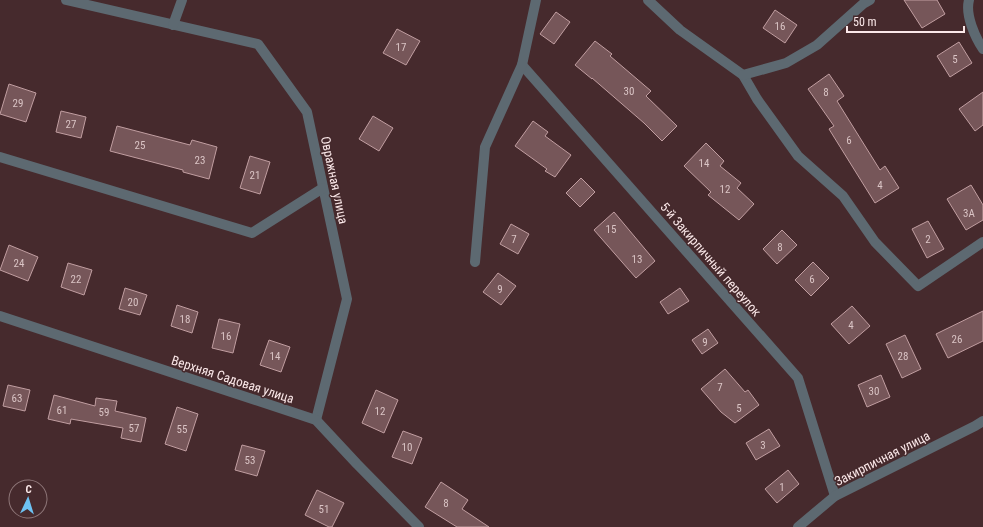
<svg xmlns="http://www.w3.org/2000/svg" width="983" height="527" viewBox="0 0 983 527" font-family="'Roboto Condensed',sans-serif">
<rect width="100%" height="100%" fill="#462a2d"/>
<g fill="#765659" stroke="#c19ea1">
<polygon points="904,0 937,0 945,14 922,28"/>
<polygon points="775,10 797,25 785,43 763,28"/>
<polygon points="556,12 570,22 554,44 540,34"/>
<polygon points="397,29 420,41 406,65 383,53"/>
<polygon points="595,41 612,54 610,56 651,91 646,96 677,126 662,141 644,123 592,78 592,79 575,65"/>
<polygon points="959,42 972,63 950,77 937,56"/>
<polygon points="829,74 844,96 837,101 880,170 885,166 899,188 875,203 829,129 834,126 808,89"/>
<polygon points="9,84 36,93 26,122 0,114"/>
<polygon points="983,92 983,125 975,131 959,109"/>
<polygon points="61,111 86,117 81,138 56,132"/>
<polygon points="373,116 393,128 379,151 359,139"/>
<polygon points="533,121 548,132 545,136 571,155 555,177 545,171 547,169 515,146"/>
<polygon points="117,126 190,145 192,140 217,147 209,179 183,172 183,170 110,151"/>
<polygon points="706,143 724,161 720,166 741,183 737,188 754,204 739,220 708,195 711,192 684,166"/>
<polygon points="250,156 270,162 260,194 240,188"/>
<polygon points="581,178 595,192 580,207 566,193"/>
<polygon points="971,185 983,205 983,220 966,230 947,199"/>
<polygon points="614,212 655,261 636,278 594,230"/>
<polygon points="928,221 944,249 927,258 912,229"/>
<polygon points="511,224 529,234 518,254 500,244"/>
<polygon points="782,230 797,245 777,264 763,249"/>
<polygon points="9,245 38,257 28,281 0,270"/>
<polygon points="813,262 829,278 811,296 795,280"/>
<polygon points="68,263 92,270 84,295 61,287"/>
<polygon points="498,273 516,286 501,305 483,292"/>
<polygon points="125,288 147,295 140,315 119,309"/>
<polygon points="680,288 689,301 668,314 660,302"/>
<polygon points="177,305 198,312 192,333 171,326"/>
<polygon points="852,306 870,326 849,344 831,324"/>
<polygon points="983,311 983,341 948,358 936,334"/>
<polygon points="219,319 240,324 233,353 212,348"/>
<polygon points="708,329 718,343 702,354 692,340"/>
<polygon points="905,335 921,369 902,378 886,344"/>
<polygon points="269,340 290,347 281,372 260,365"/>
<polygon points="725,369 745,392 748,390 759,405 735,423 721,412 701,389"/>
<polygon points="881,375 890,397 867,407 858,385"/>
<polygon points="8,385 30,390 25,411 3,406"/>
<polygon points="376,390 398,400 384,433 362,423"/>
<polygon points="54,395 95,406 96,398 117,401 115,411 146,418 141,442 121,438 123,428 71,419 70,424 48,419"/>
<polygon points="177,407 198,414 186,451 165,444"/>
<polygon points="769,429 780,446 756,460 746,443"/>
<polygon points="403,431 422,438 412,464 392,457"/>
<polygon points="242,445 265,451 257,476 235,470"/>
<polygon points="788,470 799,484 777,503 765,489"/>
<polygon points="441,482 468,500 462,509 489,527 457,527 425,507"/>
<polygon points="317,490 344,503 332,527 329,527 305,515"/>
</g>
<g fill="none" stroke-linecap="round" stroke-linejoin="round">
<g stroke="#5d6971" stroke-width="10">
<polyline points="66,0 258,44 307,112 347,299 316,420"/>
<polyline points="648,0 680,30 743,75 757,99 798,156 843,196 875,242 918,286 983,242"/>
<path d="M969 0C965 15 975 37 983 49"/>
<polyline points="173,25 182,0"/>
<polyline points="522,65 798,378 835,496"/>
<polyline points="743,75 786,63 817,45 863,4 870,0"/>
<polyline points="0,157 252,233 323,188"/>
<polyline points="475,262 485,147 522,65 536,0"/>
<polyline points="0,316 316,420 357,464 419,527"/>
<polyline points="798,527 835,496 975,426 983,421"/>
</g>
</g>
<g text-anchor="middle" stroke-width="3" stroke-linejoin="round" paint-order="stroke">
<g font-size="11" fill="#dac4c5">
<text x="780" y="30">16</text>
<text x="401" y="51">17</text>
<text x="955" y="63">5</text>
<text x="629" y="95">30</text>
<text x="826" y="96">8</text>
<text x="18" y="107">29</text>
<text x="71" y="128">27</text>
<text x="849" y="144">6</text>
<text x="140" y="149">25</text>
<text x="200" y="164">23</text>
<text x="704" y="167">14</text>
<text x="255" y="179">21</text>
<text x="880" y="189">4</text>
<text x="725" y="193">12</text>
<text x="969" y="217">3А</text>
<text x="611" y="233">15</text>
<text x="514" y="243">7</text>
<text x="928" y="243">2</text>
<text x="780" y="251">8</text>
<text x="637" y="263">13</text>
<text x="19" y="267">24</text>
<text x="76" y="283">22</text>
<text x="812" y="283">6</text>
<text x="500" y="293">9</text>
<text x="133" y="306">20</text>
<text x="185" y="323">18</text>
<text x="851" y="329">4</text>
<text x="226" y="340">16</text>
<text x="957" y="343">26</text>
<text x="705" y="346">9</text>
<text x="275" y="360">14</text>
<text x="903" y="360">28</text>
<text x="720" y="391">7</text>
<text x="874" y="395">30</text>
<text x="17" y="402">63</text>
<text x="739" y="412">5</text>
<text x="62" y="414">61</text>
<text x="380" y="415">12</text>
<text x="104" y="416">59</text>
<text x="134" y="432">57</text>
<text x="182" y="433">55</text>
<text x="763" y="449">3</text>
<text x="407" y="451">10</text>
<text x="250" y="464">53</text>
<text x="782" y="491">1</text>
<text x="446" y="507">8</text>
<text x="324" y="513">51</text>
</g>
<g font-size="13" fill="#fbe8e9" stroke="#462a2d">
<text transform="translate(335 180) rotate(78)" y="5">Овражная улица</text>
<text transform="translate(711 259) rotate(49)" y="5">5-й Закирпичный переулок</text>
<text transform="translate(233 379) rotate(18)" y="5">Верхняя Садовая улица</text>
<text transform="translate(882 458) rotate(-27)" y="5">Закирпичная улица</text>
</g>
</g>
<g transform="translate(28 499) rotate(4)"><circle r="19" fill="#462a2d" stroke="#8e7678"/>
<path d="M0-3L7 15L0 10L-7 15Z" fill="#6dc2f3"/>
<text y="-6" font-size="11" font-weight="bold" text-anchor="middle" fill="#fbe8e9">С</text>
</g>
<path d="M847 26v6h117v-6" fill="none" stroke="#fbe8e9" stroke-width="2"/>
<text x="853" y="26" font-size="12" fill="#fbe8e9" stroke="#462a2d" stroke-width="3" paint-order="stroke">50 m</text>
</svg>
